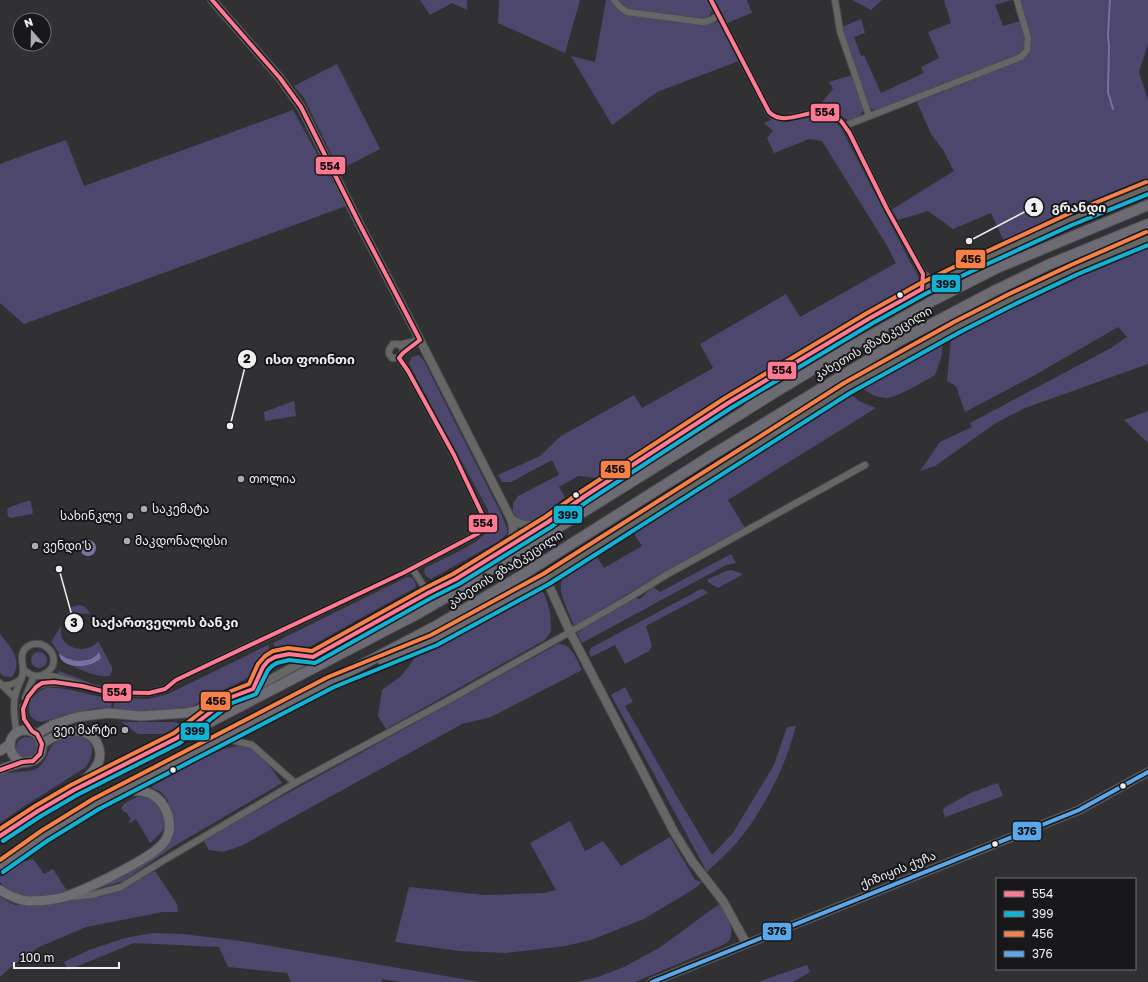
<svg xmlns="http://www.w3.org/2000/svg" width="1148" height="982" viewBox="0 0 1148 982" font-family="'Golos Text','Noto Sans Georgian',sans-serif">
<rect width="100%" height="100%" fill="#313134"/>
<g fill="#4d476d">
<polygon points="420,0 467,0 467,10 452,3 430,15"/>
<polygon points="499,0 580,0 565,53 498,23"/>
<polygon points="606,0 612,0 622,11 707,24 719,22 739,61 657,92 612,125 571,56 595,62"/>
<path d="M617 0H708C713 9 714 14 704 19L628 9 621 5Z"/>
<polygon points="715,0 747,0 752,13 727,23"/>
<polygon points="852,0 882,0 871,10"/>
<path d="M944 0H1012L995 5 1003 26 1021 21C1024 36 1029 45 1017 57L885 107 874 110 871 109 846 45 842 27 861 19 865 33 854 37 861 56 864 55 881 93 924 73 921 67 939 58 928 32 951 23Z"/>
<polygon points="1019,0 1148,0 1148,44 1139,72 1148,100 1148,182 1114,194 1004,241 991,213 953,229 928,211 898,220 891,210 954,171 943,150 931,134 917,102 953,88 952,86 1028,51"/>
<polygon points="337,64 380,149 339,170 304,98 294,86"/>
<path d="M852 75 863 108C862 116 858 118 851 121 837 116 834 109 818 107L833 89 829 82Z"/>
<polygon points="293,110 346,206 24,324 0,303 0,164 66,140 84,186"/>
<path d="M821 115C832 116 836 121 842 130L906 254 918 276 919 283 597 478 578 476 559 487 565 497C555 505 535 526 522 521 518 519 515 515 513 512V503L518 496 559 475 552 460 511 482H502L498 475 540 456 561 436 634 395 642 408 713 368 700 344 786 294 800 317 896 263 886 244 822 141 809 139 774 153 767 138 773 131 764 123 771 120 784 122Z"/>
<polygon points="1148,244 1148,364 1025,408 996,423 935,466 920,471 940,442 972,427 970,423 1111,348 1127,337 1118,327 1035,375 965,412 956,386 947,381 951,338 1010,305"/>
<path d="M942 341V355L935 375C926 380 895 399 886 398 876 397 868 393 860 387Z"/>
<path d="M419 355 424 361 500 511 507 528V534L499 541 431 579 426 576 424 572 425 568C439 560 480 544 487 531 490 525 488 517 488 510L412 369 409 363 412 357Z"/>
<path d="M848 392 859 401 876 408 728 500 745 528 657 576 574 626C555 579 552 582 595 554L604 568 642 546 632 531Z"/>
<polygon points="294,401 296,416 265,421 264,412"/>
<polygon points="1148,411 1148,443 1124,420"/>
<polygon points="30,500 33,512 32,514 10,518 8,516 7,509 10,507"/>
<polygon points="731,554 736,563 726,565 582,643 577,633 632,598 640,599 653,587 660,592"/>
<polygon points="731,570 741,573 742,575 718,588 708,582 708,579 724,572"/>
<path d="M407 577C414 577 415 581 416 587L413 589 302 651C292 648 286 648 277 652L273 643Z"/>
<polygon points="535,588 544,593 550,611 551,631 545,640 386,729 378,716 382,690 401,676 415,658"/>
<polygon points="701,589 704,590 708,593 646,626 652,646 649,651 625,664 615,645 591,657 589,653 591,648"/>
<path d="M79 605C85 606 87 608 90 614L73 613 66 617 72 607Z"/>
<path d="M61 626C61 631 60 637 64 641 71 651 91 652 98 641L112 667V671L110 676C99 679 69 666 60 658L70 664 97 662 99 652C91 663 71 663 61 655 57 652 55 646 51 642Z"/>
<path d="M0 634C10 646 24 661 12 677L3 676 0 673Z"/>
<path d="M558 644C572 643 576 659 582 670L491 717 462 724 241 846 223 852 209 850 203 840Z"/>
<polygon points="268,645 272,653 262,660 256,666 251,676 195,705 179,710 148,711 127,711 113,709 115,698 148,699 168,694"/>
<circle cx="39" cy="660" r="8"/>
<path d="M287 656 296 657 263 674C268 663 275 658 287 656Z"/>
<polygon points="59,671 96,685 111,687 111,689 96,687 57,675"/>
<path d="M625 687 633 702 625 706 676 795 712 855 733 833 774 765 787 727 796 726C787 761 771 794 751 824 739 842 723 857 707 872L611 695Z"/>
<path d="M46 688C68 686 90 697 112 698L111 709 97 708 83 711 41 722C27 720 25 705 35 695 38 692 42 690 46 688Z"/>
<polygon points="121,722 174,722 178,723 179,726 164,734 138,734"/>
<path d="M75 735C95 738 96 752 86 767L23 807 0 823V775C10 771 31 772 36 769 49 761 47 745 60 738 64 736 71 736 75 735Z"/>
<circle cx="27" cy="748" r="11"/>
<polygon points="238,746 250,748 268,764 282,783 176,845 123,881 97,889 96,887 166,844 174,831 175,821 167,799 161,792 151,787 205,757 226,748"/>
<polygon points="998,783 1003,796 945,817 943,811 944,808 970,793"/>
<path d="M137 797H144L158 803C167 824 169 828 150 843L136 819 130 823 129 821 131 819 126 812H124L121 808 125 803Z"/>
<polygon points="570,821 585,851 603,841 621,866 670,837 695,880 702,882 694,889 644,919 591,940 565,946 505,953 459,951 395,942 409,887 485,895 544,893 556,890 530,843"/>
<path d="M33 859 44 874 53 869 67 891C59 894 35 899 27 898 17 897 6 889 0 882V877L15 864Z"/>
<polygon points="155,871 177,904 178,912 163,912 86,927 39,947 11,967 0,977 0,897 15,905 41,904 99,897 121,890"/>
<path d="M722 902C725 912 735 928 730 939 729 942 726 943 723 945L635 982H576L598 977 624 967 659 948Z"/>
<polygon points="153,933 183,934 241,941 480,982 401,982 382,979 382,982 291,982 287,973 228,967 219,947 134,943 68,970 64,962 89,950 125,938"/>
<polygon points="807,965 810,972 793,982 758,982"/>
</g>
<g fill="#7671a1">
<circle cx="88" cy="548" r="8"/>
<path d="M99 652 101 658C91 669 60 670 59 653 69 663 91 664 99 652Z"/>
</g>
<g fill="none" stroke-linecap="round" stroke-linejoin="round">
<polyline stroke="#7671a1" stroke-width="2" points="1110,0 1108,35 1109,46 1108,92 1113,109"/>
<g stroke="#4d4d4f" stroke-width="8">
<g id="minor">
<polyline points="614,0 620,7 627,12 703,22 711,20 719,15"/>
<path d="M711 0 769 112 774 117 781 119C797 118 824 106 837 117 842 121 845 127 849 132L887 209 923 274 936 282"/>
<polyline points="835,0 840,31 869,116"/>
<polyline points="844,126 1021,57 1027,50 1028,38 1017,0"/>
<polyline points="922,289 923,274"/>
<polyline points="399,345 418,340"/>
<polyline points="403,353 402,346 398,344 393,344 389,350 389,354 392,358 399,358 403,353 420,340"/>
<polyline points="412,568 428,593"/>
<polyline points="39,676 52,676 106,692 118,693 149,693 165,689 176,680 403,573 479,533 483,524 483,516 454,455 408,371 399,358"/>
<polyline points="0,683 14,697"/>
<path d="M2 685C10 686 15 684 21 679"/>
<polyline points="25,698 34,676"/>
<polyline points="23,707 24,719 32,731"/>
<path d="M23 709C34 682 41 681 69 684"/>
<path d="M16 733C16 722 12 708 15 697 16 688 23 679 23 671 24 663 19 658 24 650 35 636 58 648 53 665 51 670 47 673 42 675 34 678 29 674 23 669"/>
<polyline points="222,741 231,740 252,745 295,783"/>
<polyline points="71,897 91,895 121,887 161,862 295,783 447,701 570,632 629,598 666,575 865,465"/>
</g>
</g>
<g stroke="#4d4d4f" stroke-width="10">
<g id="tertiary">
<path d="M212 0 280 78 301 107 359 223 420 340 511 519C515 529 513 536 509 547"/>
<path d="M511 519C523 527 530 526 544 523"/>
<polyline points="229,698 253,689 428,593 456,579 509,547 728,403 870,318 922,289 967,267 1006,250 1070,220 1148,188"/>
<polyline points="746,943 723,901 692,861 674,832 570,632 546,579 847,388 957,327 1012,299 1076,269 1148,238"/>
<polyline points="652,982 1079,810 1148,772"/>
</g>
</g>
<g stroke="#4d4d4f" stroke-width="11">
<g id="secondary">
<polyline points="37,734 52,725 77,717 108,713 141,716 186,713 196,711 224,700"/>
<path d="M42 744C57 733 85 722 97 743 100 749 101 757 98 763 94 773 84 780 78 787"/>
<polyline points="0,751 10,744"/>
<path d="M0 770C6 767 13 765 20 763 26 762 32 763 37 758 48 748 39 730 25 730 5 732 6 756 22 762"/>
<path d="M0 890C8 895 18 900 28 901 39 901 54 900 64 897 85 890 154 858 165 841 175 826 167 802 151 794 142 790 130 790 121 791"/>
</g>
</g>
<g stroke="#4d4d4f" stroke-width="12">
<g id="trunk">
<polyline points="967,267 995,268"/>
<polyline points="728,403 766,395"/>
<polyline points="752,433 784,427"/>
<polyline points="383,661 434,640 546,579"/>
<polyline points="195,725 229,698"/>
<polyline points="0,836 38,811 74,790 212,721 419,613 455,592 774,393 850,347 934,300 997,268 1148,205"/>
<polyline points="0,867 44,836 96,804 436,626 519,577 712,455 899,341 994,291 1050,264 1148,224"/>
</g>
</g>
<use href="#minor" stroke="#666667" stroke-width="6"/>
<use href="#tertiary" stroke="#666667" stroke-width="8"/>
<use href="#secondary" stroke="#6d6d72" stroke-width="9"/>
<use href="#trunk" stroke="#6c6a73" stroke-width="10"/>
<g stroke="#18181a" stroke-width="7">
<g id="bus-1">
<polyline points="0,770 22,762 33,761 40,754 42,744 37,734 32,731 24,719 23,709 28,697 36,687 42,683 54,682 82,686 106,692 149,693 165,689 176,680 403,573 479,533 483,524 483,516 454,455 408,371 399,358 403,353 420,340 359,223 301,107 280,78 212,0"/>
<path d="M0 836 38 811 74 790 177 738 229 698 253 689 263 667 268 661 275 657 289 654 313 657 428 593 456 579 548 522 585 496 728 403 870 318 922 289 923 274 887 209 849 132C845 127 842 121 837 117 816 101 787 130 769 112L711 0"/>
</g>
</g>
<g stroke="#18181a" stroke-width="7">
<g id="bus-2">
<polyline points="3,841 41,816 77,795 180,743 232,703 256,694 268,670 272,666 277,663 289,660 315,663 431,598 459,584 551,527 588,501 731,408 873,323 925,294 970,272 1072,225 1148,194"/>
<polyline points="3,872 47,841 99,809 334,687 437,645 549,584 850,393 960,332 1015,304 1078,274 1148,245"/>
</g>
</g>
<g stroke="#18181a" stroke-width="7">
<g id="bus-3">
<polyline points="0,829 35,806 71,785 174,733 226,693 249,684 258,664 265,656 273,651 288,648 312,651 425,588 453,574 545,517 582,491 725,398 867,313 919,284 964,262 1068,214 1146,182"/>
<polyline points="0,860 41,831 93,799 328,677 431,635 543,574 844,383 954,322 1009,294 1073,264 1146,232"/>
</g>
</g>
<g stroke="#18181a" stroke-width="7">
<polyline id="bus-4" points="652,982 1079,810 1148,772"/>
</g>
<use href="#bus-1" stroke="#fe7a93" stroke-width="4"/>
<use href="#bus-2" stroke="#13b2d5" stroke-width="4"/>
<use href="#bus-3" stroke="#f78048" stroke-width="4"/>
<use href="#bus-4" stroke="#5aa8eb" stroke-width="4"/>
</g>
<g fill="#efeff2" stroke="#18181a" stroke-width="1.5">
<circle cx="900" cy="295" r="3.5"/>
<circle cx="576" cy="495" r="3.5"/>
<circle cx="173" cy="770" r="3.5"/>
<circle cx="1123" cy="786" r="3.5"/>
<circle cx="995" cy="844" r="3.5"/>
</g>
<g fill="#acacb0" stroke="#18181a" stroke-width="1.5">
<circle cx="241" cy="479" r="4"/>
<circle cx="144" cy="509" r="4"/>
<circle cx="130" cy="516" r="4"/>
<circle cx="127" cy="541" r="4"/>
<circle cx="35" cy="546" r="4"/>
<circle cx="125" cy="730" r="4"/>
</g>
<g text-anchor="middle" stroke-width="4" stroke-linejoin="round" paint-order="stroke">
<g font-size="12" fill="#efeff2" stroke="#18181a">
<text transform="translate(873 343) rotate(-30)" y="4">კახეთის გზატკეცილი</text>
<text transform="translate(505 569) rotate(-32)" y="4">კახეთის გზატკეცილი</text>
<text transform="translate(898 870) rotate(-22)" y="4">ქიზიყის ქუჩა</text>
</g>
<g font-size="12" fill="#efeff2" stroke="#18181a" text-anchor="start">
<text x="249" y="483">თოლია</text>
<text x="152" y="513">საკემატა</text>
<text x="122" y="520" text-anchor="end">სახინკლე</text>
<text x="135" y="545">მაკდონალდსი</text>
<text x="43" y="550">ვენდი'ს</text>
<text x="117" y="734" text-anchor="end">ვეი მარტი</text>
</g>
</g>
<path fill="none" stroke="#efeff2" stroke-width="1.5" d="M969 241L1034 207M230 426L247 359M59 569L74 623"/>
<g fill="#efeff2" stroke="#18181a" stroke-width="1.5">
<circle cx="969" cy="241" r="4"/>
<circle cx="230" cy="426" r="4"/>
<circle cx="59" cy="569" r="4"/>
<circle cx="1034" cy="207" r="10"/>
<circle cx="247" cy="359" r="10"/>
<circle cx="74" cy="623" r="10"/>
</g>
<g font-size="12" text-anchor="middle" font-weight="bold" fill="#111">
<text x="1034" y="212">1</text>
<text x="247" y="363">2</text>
<text x="74" y="627">3</text>
</g>
<g font-size="13" text-anchor="middle" font-weight="bold" fill="#efeff2" stroke="#18181a" stroke-width="4" stroke-linejoin="round" paint-order="stroke">
<text x="1079" y="212">გრანდი</text>
<text x="310" y="364">ისთ ფოინთი</text>
<text x="165" y="627">საქართველოს ბანკი</text>
</g>
<g stroke="#18181a" stroke-width="1.5">
<rect x="810" y="103" width="30" height="19" rx="4" fill="#fe7a93"/>
<rect x="315" y="156" width="31" height="19" rx="4" fill="#fe7a93"/>
<rect x="955" y="249" width="31" height="20" rx="4" fill="#f78048"/>
<rect x="931" y="274" width="30" height="19" rx="4" fill="#13b2d5"/>
<rect x="767" y="361" width="30" height="19" rx="4" fill="#fe7a93"/>
<rect x="600" y="460" width="31" height="19" rx="4" fill="#f78048"/>
<rect x="553" y="505" width="30" height="19" rx="4" fill="#13b2d5"/>
<rect x="468" y="514" width="30" height="19" rx="4" fill="#fe7a93"/>
<rect x="102" y="683" width="30" height="19" rx="4" fill="#fe7a93"/>
<rect x="200" y="691" width="31" height="20" rx="4" fill="#f78048"/>
<rect x="180" y="722" width="30" height="19" rx="4" fill="#13b2d5"/>
<rect x="1012" y="821" width="30" height="20" rx="4" fill="#5aa8eb"/>
<rect x="762" y="922" width="30" height="19" rx="4" fill="#5aa8eb"/>
</g>
<g font-size="11" text-anchor="middle" font-weight="bold" fill="#111">
<text x="825" y="116">554</text>
<text x="330" y="170">554</text>
<text x="971" y="263">456</text>
<text x="946" y="288">399</text>
<text x="782" y="374">554</text>
<text x="615" y="473">456</text>
<text x="568" y="519">399</text>
<text x="483" y="527">554</text>
<text x="117" y="696">554</text>
<text x="216" y="705">456</text>
<text x="195" y="735">399</text>
<text x="1027" y="835">376</text>
<text x="777" y="935">376</text>
</g>
<rect x="996" y="878" width="140" height="92" fill="#18181a" stroke="#6e6e70"/>
<rect x="1004" y="891" width="20" height="6" fill="#fe7a93" stroke="#6e6e70"/>
<text x="1032" y="898" font-size="12" fill="#efeff2">554</text>
<rect x="1004" y="911" width="20" height="6" fill="#13b2d5" stroke="#6e6e70"/>
<text x="1032" y="918" font-size="12" fill="#efeff2">399</text>
<rect x="1004" y="931" width="20" height="6" fill="#f78048" stroke="#6e6e70"/>
<text x="1032" y="938" font-size="12" fill="#efeff2">456</text>
<rect x="1004" y="951" width="20" height="6" fill="#5aa8eb" stroke="#6e6e70"/>
<text x="1032" y="958" font-size="12" fill="#efeff2">376</text>
<g transform="translate(32 32) rotate(340)"><circle r="19" fill="#18181a" stroke="#6e6e70"/>
<path d="M0-3L7 15L0 10L-7 15Z" fill="#acacb0"/>
<text y="-6" font-size="11" font-weight="bold" text-anchor="middle" fill="#efeff2">N</text>
</g>
<path d="M14 962v6h105v-6" fill="none" stroke="#efeff2" stroke-width="2"/>
<text x="20" y="962" font-size="12" fill="#efeff2" stroke="#18181a" stroke-width="3" paint-order="stroke">100 m</text>
</svg>
